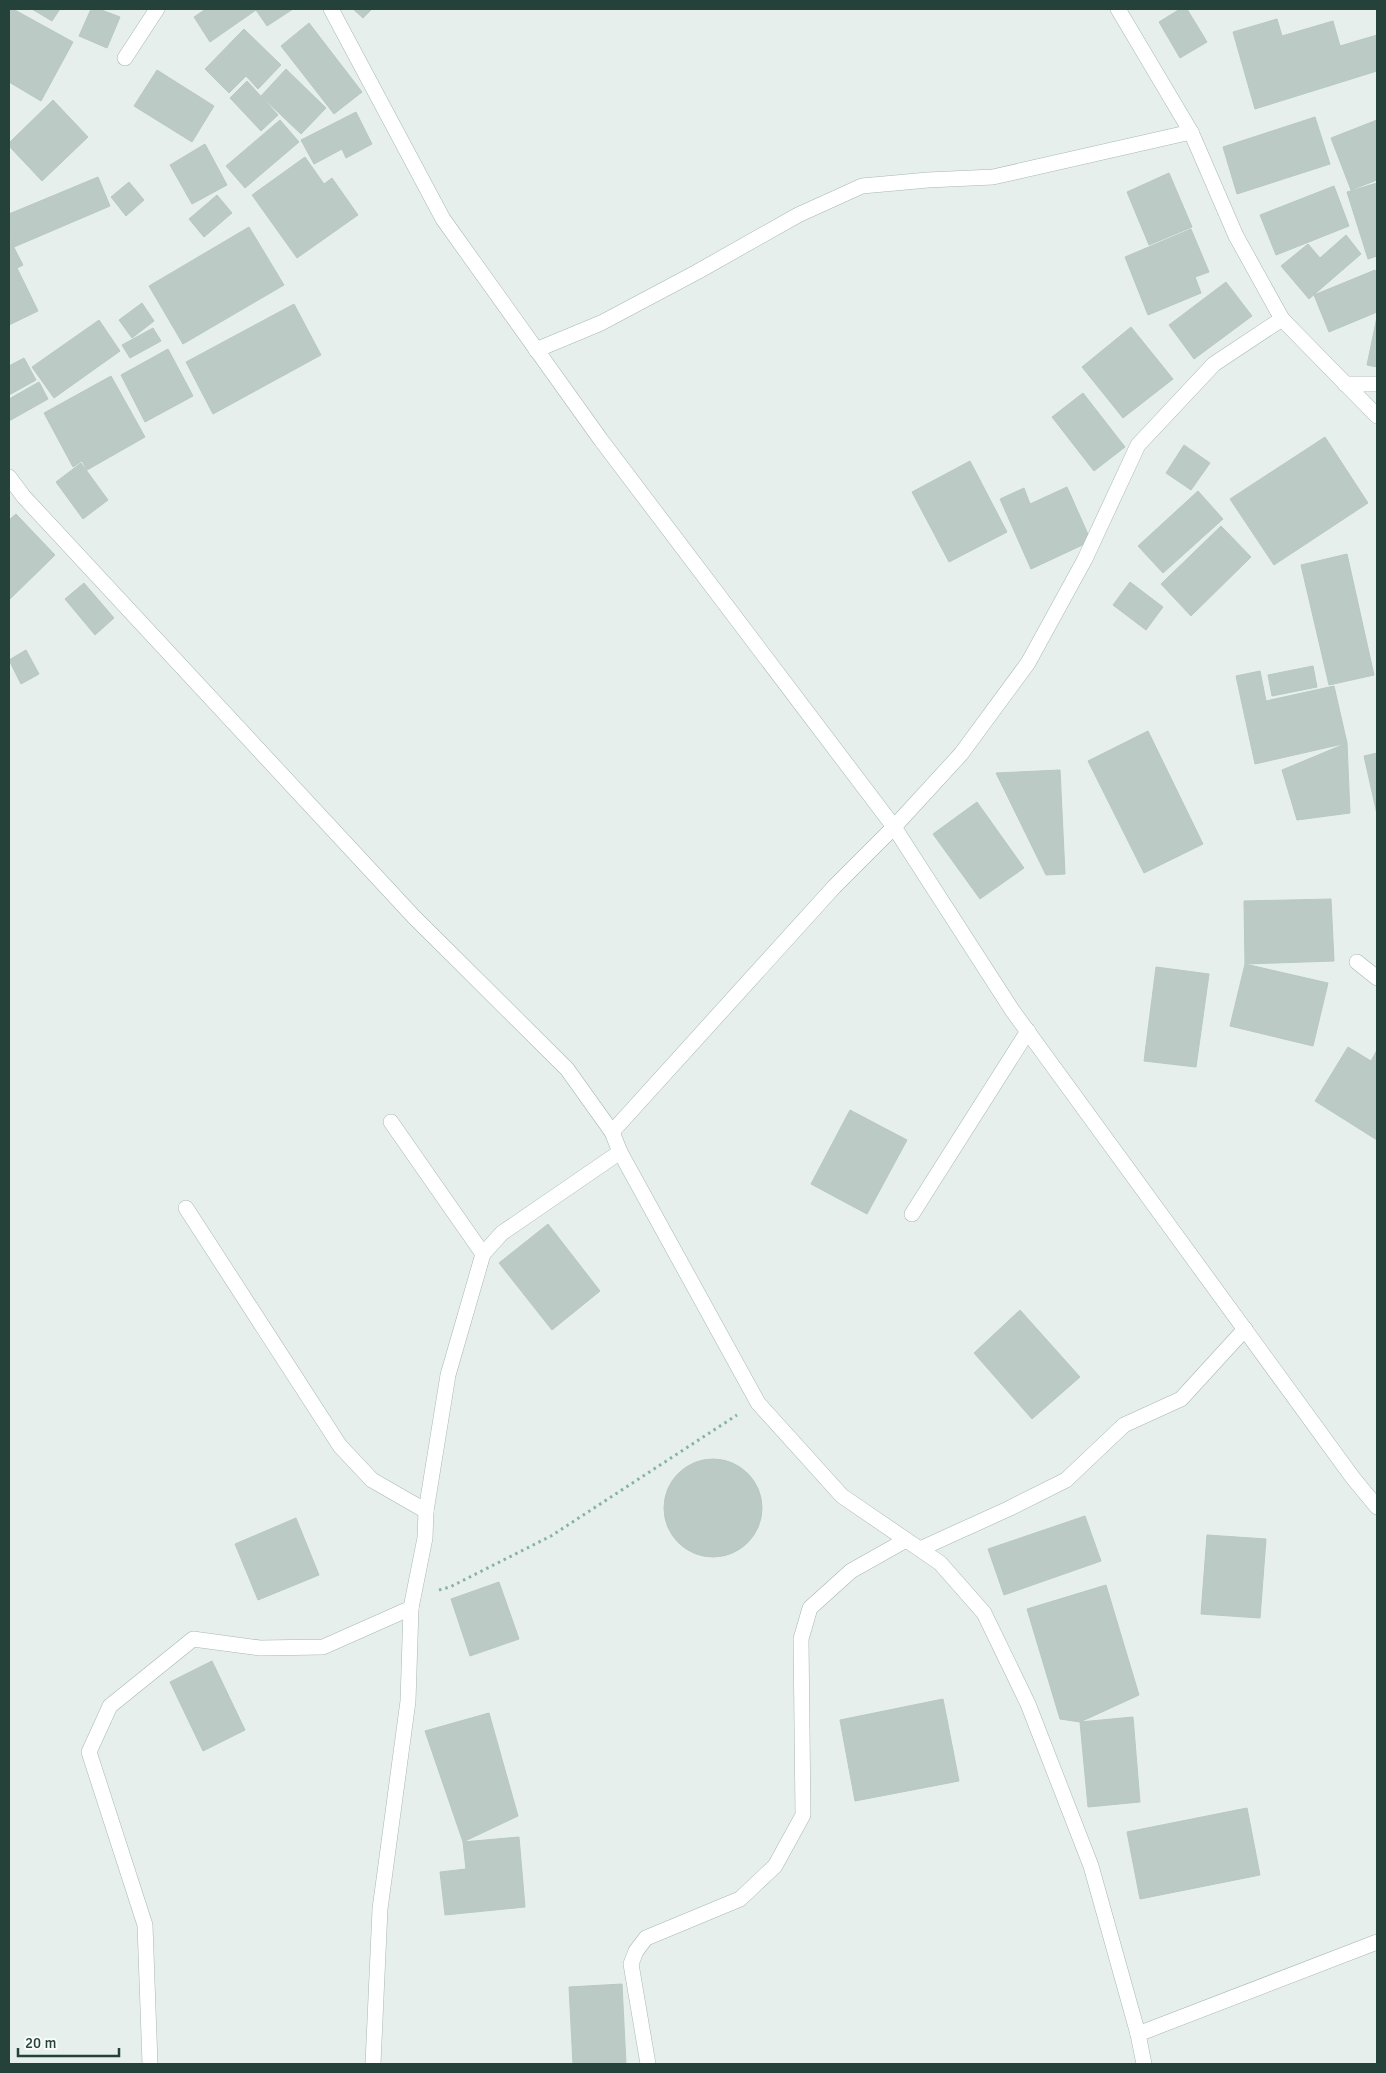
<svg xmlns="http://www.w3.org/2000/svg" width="1386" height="2073" viewBox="0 0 1386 2073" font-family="Signika,sans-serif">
<rect width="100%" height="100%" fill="#e6efeb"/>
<g fill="#bbcac4" stroke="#b8c9c2">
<polygon points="9,9 13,9 73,42 41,101 9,82"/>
<polygon points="32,9 60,9 52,21"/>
<polygon points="91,9 99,9 120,17 107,48 79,36"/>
<polygon points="206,9 293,9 267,26 256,10 210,42 194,17"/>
<polygon points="353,9 372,9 363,18"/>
<polygon points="1180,9 1187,9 1207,42 1180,58 1159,22"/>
<polygon points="1277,19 1282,36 1333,21 1340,46 1377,35 1377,71 1255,109 1233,32"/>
<polygon points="309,23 362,92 334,114 281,46"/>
<polygon points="244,29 281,65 258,89 246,76 229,93 205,69"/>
<polygon points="286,69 326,108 301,134 261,96"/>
<polygon points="157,70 214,106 192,142 134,106"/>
<polygon points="247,81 278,115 261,131 230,98"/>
<polygon points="53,100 88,137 42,181 9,146 9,143"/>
<polygon points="356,112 372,144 346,158 342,149 314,164 301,140"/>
<polygon points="1315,117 1330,164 1237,194 1223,147"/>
<polygon points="280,120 299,142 245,188 226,166"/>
<polygon points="1377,120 1377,180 1351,190 1331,138"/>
<polygon points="205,144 227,185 192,204 170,165"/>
<polygon points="305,157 324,184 332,178 358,215 297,258 252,195"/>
<polygon points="1169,173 1192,227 1149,245 1127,192"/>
<polygon points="98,177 110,206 14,247 9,235 9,214"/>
<polygon points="129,182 144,200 126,216 111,197"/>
<polygon points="1377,183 1377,256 1368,259 1347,192"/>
<polygon points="1334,186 1349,226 1276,255 1260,215"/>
<polygon points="217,195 232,213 204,237 189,219"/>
<polygon points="249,227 284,285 183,344 149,286"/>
<polygon points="1191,229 1209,272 1195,277 1201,293 1148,315 1125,257"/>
<polygon points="1346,235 1361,254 1309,299 1281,266 1308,244 1320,258"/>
<polygon points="9,238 23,265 17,268 38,311 9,325"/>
<polygon points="1375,270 1377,276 1377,312 1329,332 1314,295"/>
<polygon points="1226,282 1252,316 1194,359 1169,325"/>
<polygon points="142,303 154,321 132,338 119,320"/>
<polygon points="294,304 321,355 213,414 186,362"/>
<polygon points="1377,317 1377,367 1367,365"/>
<polygon points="99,320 120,351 54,398 32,367"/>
<polygon points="1131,327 1173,379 1123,418 1082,367"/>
<polygon points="153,328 161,341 130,358 122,345"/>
<polygon points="168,349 193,396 145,422 121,375"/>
<polygon points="24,358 36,380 9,395 9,366"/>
<polygon points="111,376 145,437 87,470 82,461 73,467 44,413"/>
<polygon points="39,382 48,399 9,421 9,399"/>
<polygon points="1083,393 1125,447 1094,471 1052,417"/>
<polygon points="1325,437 1368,503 1274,565 1230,499"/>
<polygon points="1184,445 1210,463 1191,490 1166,473"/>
<polygon points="970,461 1007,532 949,562 912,492"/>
<polygon points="81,463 108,500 83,519 56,482"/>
<polygon points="1067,487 1091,541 1031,569 1000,499 1024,488 1030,504"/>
<polygon points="1198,491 1223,519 1163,573 1138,546"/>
<polygon points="16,514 55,555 9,600 9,520"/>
<polygon points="1221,526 1251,557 1191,616 1161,584"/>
<polygon points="1347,554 1374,675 1329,685 1301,565"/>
<polygon points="1130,582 1163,607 1146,630 1113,605"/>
<polygon points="84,583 114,618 95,635 65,599"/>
<polygon points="26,650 39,674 21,684 9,660"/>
<polygon points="1313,666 1317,687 1272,696 1268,675"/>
<polygon points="1260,671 1266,701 1334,686 1347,743 1255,764 1236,676"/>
<polygon points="1148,731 1203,844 1144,873 1088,761"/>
<polygon points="1347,743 1350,813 1297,820 1282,770"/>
<polygon points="1377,753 1377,814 1364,756"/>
<polygon points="1060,770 1065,874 1046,875 996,773"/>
<polygon points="977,802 1024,868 980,899 933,834"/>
<polygon points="1331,899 1334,961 1245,964 1244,901"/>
<polygon points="1245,964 1328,983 1313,1046 1230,1026"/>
<polygon points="1156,967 1209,974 1196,1067 1144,1061"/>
<polygon points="1348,1047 1371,1061 1377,1050 1377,1140 1315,1101"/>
<polygon points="850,1110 907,1140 867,1214 811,1184"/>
<polygon points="548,1224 600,1291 552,1330 499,1263"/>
<polygon points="1020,1310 1080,1377 1032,1419 974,1353"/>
<circle cx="713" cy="1508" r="49"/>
<polygon points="1085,1516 1101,1561 1004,1595 988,1549"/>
<polygon points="296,1518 319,1575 258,1600 235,1544"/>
<polygon points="1207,1535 1266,1539 1260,1618 1201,1614"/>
<polygon points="499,1582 519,1639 470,1656 451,1599"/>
<polygon points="1106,1585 1139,1695 1080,1722 1060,1719 1027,1609"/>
<polygon points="212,1661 245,1730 203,1751 170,1682"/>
<polygon points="943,1699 959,1781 855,1801 840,1720"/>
<polygon points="489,1713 518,1816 463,1842 425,1731"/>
<polygon points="1133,1717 1140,1802 1088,1807 1080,1722"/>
<polygon points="1247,1808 1260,1875 1140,1899 1127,1832"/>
<polygon points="519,1837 525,1907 445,1915 440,1872 466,1869 463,1842"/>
<polygon points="622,1984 626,2064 573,2064 569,1987"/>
</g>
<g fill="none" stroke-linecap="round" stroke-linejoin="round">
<g stroke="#a8b8b2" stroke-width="16">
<g id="minor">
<polyline points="331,9 443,219 601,440 894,827 1012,1010 1353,1478 1377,1507"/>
<polyline points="125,58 157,9"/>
<polyline points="536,350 601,323 697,272 798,215 862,186 928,180 993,177 1191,132"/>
<polyline points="1345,384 1377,384"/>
<polyline points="9,477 24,497 414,917 567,1069 612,1132 620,1152 758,1403 842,1496 940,1563 984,1613 1028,1704 1091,1866 1138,2034 1144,2064"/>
<polyline points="1357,962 1377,978"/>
<polyline points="391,1122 483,1254"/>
<polyline points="612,1132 834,887 894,827 961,754 1028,663 1085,559 1138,445 1214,364 1282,319"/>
<polyline points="186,1208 340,1446 372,1480 426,1511"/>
<polyline points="912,1214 1028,1031"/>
<polyline points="920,1549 1008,1509 1066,1480 1124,1425 1181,1399 1245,1329"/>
<polyline points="1138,2034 1377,1942"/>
<polyline points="150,2064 145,1925 89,1752 110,1706 193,1639 260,1648 323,1647 411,1608"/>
<polyline points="373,2064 380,1909 408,1701 411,1608 425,1538 426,1511 448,1375 483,1254 502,1233 620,1152"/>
<polyline points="648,2064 631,1964 636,1951 646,1938 740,1899 775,1866 803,1815 801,1639 810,1608 851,1571 906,1540"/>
</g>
</g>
<g stroke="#a8b8b2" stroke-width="16">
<polyline id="tertiary" points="1118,9 1191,132 1236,236 1282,319 1377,416"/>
</g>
<polyline stroke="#86b3a5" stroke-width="3" stroke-dasharray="2.5 4" stroke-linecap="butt" points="439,1590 450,1587 551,1536 737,1415"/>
<use href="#minor" stroke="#fff" stroke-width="15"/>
<use href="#tertiary" stroke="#fff" stroke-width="15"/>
</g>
<rect width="1386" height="2073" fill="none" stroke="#24423a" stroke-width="20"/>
<path d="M18 2048v8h101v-8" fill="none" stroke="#24423a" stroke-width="2.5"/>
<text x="25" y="2048" font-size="15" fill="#24423a" stroke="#f7fbf9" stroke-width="4" paint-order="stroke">20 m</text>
</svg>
